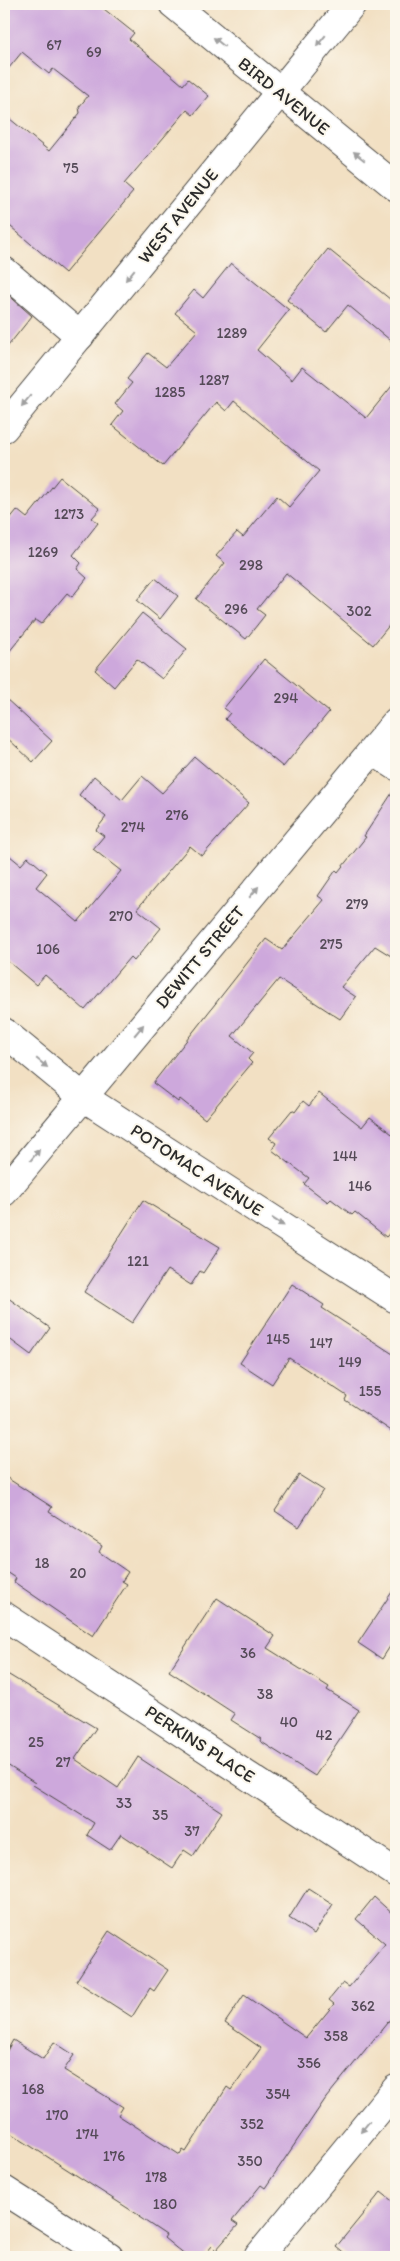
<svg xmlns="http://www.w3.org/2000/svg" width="400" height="2261" viewBox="0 0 400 2261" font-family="Itim,sans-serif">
<rect width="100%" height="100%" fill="#fbf7ec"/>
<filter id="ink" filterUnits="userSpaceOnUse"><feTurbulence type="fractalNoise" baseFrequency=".02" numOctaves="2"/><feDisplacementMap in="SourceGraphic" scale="10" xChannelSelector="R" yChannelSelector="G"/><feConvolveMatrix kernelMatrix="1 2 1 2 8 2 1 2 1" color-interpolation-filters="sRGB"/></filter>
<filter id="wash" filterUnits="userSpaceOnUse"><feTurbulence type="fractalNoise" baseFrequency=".0096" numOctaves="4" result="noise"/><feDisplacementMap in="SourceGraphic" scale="20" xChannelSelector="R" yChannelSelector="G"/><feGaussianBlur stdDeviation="1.12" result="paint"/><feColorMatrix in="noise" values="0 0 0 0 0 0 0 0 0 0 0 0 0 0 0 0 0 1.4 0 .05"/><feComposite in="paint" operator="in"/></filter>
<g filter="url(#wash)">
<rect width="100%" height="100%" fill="#f2e0c3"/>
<g id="blocks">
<g fill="#cda8dc">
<polygon points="4,4 99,5 134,33 129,39 183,85 188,79 209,96 193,115 187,110 124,184 133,192 65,273 4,221 4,114 49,151 80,113 79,107 88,96 53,69 49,74 22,52 4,74"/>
<polygon points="328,249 396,304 396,345 348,305 326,332 287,300"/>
<polygon points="231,263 289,310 257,350 292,380 302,367 366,418 396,381 396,617 373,645 286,573 257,609 265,615 246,639 196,599 225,563 216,556 237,532 243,537 277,496 289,507 319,471 234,401 226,411 216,402 163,466 112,425 123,411 115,404 132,383 127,379 148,353 166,367 197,331 175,313 194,290 203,298"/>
<polygon points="4,291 32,316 4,351"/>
<polygon points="60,477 100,509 92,518 98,523 73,555 81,563 77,569 87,578 72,597 67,593 41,624 35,620 4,658 4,526 17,510 27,518"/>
<polygon points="155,578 178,596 160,619 137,600"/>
<polygon points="142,613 187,649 162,679 137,659 114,687 95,670"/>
<polygon points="264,659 329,712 283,767 225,719 230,713 224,708"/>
<polygon points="4,697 52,741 33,762 4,735"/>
<polygon points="195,757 249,803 202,856 190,846 137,909 161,928 134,961 130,957 85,1010 45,975 36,985 4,958 4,851 21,865 28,857 47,873 36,887 78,922 121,871 93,849 104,836 96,830 106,817 79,795 94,776 122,800 142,776 162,793"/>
<polygon points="396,787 396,959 375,946 341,987 356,997 340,1019 279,979 232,1036 253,1053 248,1059 252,1063 205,1119 180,1099 178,1102 153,1083 266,939 282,950 324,900 318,896 336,870 338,872 366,837 364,836"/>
<polygon points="319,1093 362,1127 370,1117 396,1137 396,1226 386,1237 355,1212 352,1215 331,1199 328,1202 304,1184 309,1178 272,1150 276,1143 269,1138 292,1110 295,1112 303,1101 309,1106"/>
<polygon points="143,1200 220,1247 203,1273 200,1271 191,1285 167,1270 132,1323 84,1292"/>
<polygon points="292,1284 324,1305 322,1308 396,1356 396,1434 345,1400 347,1396 289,1358 272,1384 240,1363"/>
<polygon points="4,1295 50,1328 31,1355 4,1335"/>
<polygon points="299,1475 323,1490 299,1527 275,1511"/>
<polygon points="4,1476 52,1507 49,1512 102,1546 99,1552 128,1572 122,1581 127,1584 93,1636 14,1582 16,1578 4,1570"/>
<polygon points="396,1586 396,1637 382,1659 358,1643"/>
<polygon points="217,1598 275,1636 267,1648 329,1687 327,1690 359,1710 315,1776 260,1741 261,1739 231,1720 235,1714 169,1671"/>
<polygon points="4,1672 96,1728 75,1759 118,1788 138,1757 222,1812 193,1856 184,1850 172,1868 121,1834 110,1850 87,1835 94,1823 33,1785 35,1783 4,1763"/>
<polygon points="308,1888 333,1904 314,1934 289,1918"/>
<polygon points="374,1897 396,1917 396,2012 326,2098 265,2188 261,2185 232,2221 238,2225 216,2250 212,2246 203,2257 187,2257 164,2238 166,2235 139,2217 140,2216 4,2129 4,2056 13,2040 43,2059 54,2042 74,2055 64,2070 123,2107 118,2115 180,2155 183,2150 186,2152 227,2087 231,2090 261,2048 225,2023 244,1995 306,2038 334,2004 329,2000 343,1983 349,1987 385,1944 356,1919"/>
<polygon points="109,1931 168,1970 154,1991 150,1988 132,2017 76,1981"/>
<polygon points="381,2192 396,2204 396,2257 348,2257 336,2247"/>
</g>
</g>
</g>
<g filter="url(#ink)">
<use href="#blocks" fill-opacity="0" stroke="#494642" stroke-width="1"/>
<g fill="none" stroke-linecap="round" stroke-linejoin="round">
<g stroke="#494642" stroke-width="30">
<g id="minor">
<polyline points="173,4 396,187"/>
<polyline points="4,271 80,336"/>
<polyline points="4,428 352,4"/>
<polyline points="373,751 396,766"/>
<polyline points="4,1032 83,1097 396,1299"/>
<polyline points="4,1192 396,722"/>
<polyline points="4,1616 396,1873"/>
<polyline points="4,2190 109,2257"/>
<polyline points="258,2257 396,2089"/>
</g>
</g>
<use href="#minor" stroke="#fff" stroke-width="28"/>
</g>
<defs><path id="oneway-solid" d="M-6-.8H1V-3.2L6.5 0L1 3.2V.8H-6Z" transform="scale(1.25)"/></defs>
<g fill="#a0a0a0">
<use href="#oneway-solid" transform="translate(321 41) rotate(129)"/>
<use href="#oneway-solid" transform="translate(219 42) rotate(-141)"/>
<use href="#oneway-solid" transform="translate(359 156) rotate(-141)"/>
<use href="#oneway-solid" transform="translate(130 275) rotate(129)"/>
<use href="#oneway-solid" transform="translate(26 401) rotate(129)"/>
<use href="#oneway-solid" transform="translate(254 892) rotate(-50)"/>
<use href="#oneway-solid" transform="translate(139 1030) rotate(-50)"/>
<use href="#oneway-solid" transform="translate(42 1063) rotate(39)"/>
<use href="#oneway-solid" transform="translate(35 1155) rotate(-51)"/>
<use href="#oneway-solid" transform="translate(278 1222) rotate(33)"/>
<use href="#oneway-solid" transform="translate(365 2127) rotate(129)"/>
</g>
</g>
<g text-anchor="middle" stroke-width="4" stroke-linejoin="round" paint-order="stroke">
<g font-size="15" fill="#544a57">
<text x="54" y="50">67</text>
<text x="94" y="57">69</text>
<text x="71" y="173">75</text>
<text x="232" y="338">1289</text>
<text x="214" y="385">1287</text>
<text x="170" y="397">1285</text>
<text x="69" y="519">1273</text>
<text x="43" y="557">1269</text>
<text x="251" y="570">298</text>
<text x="236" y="614">296</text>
<text x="359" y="616">302</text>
<text x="286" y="703">294</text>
<text x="177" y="820">276</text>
<text x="133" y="832">274</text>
<text x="357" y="909">279</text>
<text x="121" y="921">270</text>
<text x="331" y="949">275</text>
<text x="48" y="954">106</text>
<text x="345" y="1161">144</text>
<text x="360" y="1191">146</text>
<text x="138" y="1266">121</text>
<text x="278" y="1344">145</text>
<text x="321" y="1348">147</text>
<text x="350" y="1367">149</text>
<text x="370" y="1396">155</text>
<text x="42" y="1568">18</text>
<text x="78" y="1578">20</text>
<text x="248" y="1658">36</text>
<text x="265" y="1699">38</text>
<text x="289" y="1727">40</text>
<text x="324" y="1740">42</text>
<text x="36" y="1747">25</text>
<text x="63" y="1767">27</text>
<text x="124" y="1808">33</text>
<text x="160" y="1820">35</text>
<text x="192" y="1836">37</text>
<text x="363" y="2011">362</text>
<text x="336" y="2041">358</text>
<text x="309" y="2068">356</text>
<text x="33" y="2094">168</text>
<text x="278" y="2099">354</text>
<text x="57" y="2120">170</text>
<text x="252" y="2129">352</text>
<text x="87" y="2139">174</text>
<text x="114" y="2161">176</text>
<text x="250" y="2166">350</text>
<text x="156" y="2182">178</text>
<text x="165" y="2209">180</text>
</g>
<g font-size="18" fill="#2b2b2b" stroke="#fbf7ec">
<text transform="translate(284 96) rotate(39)" y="6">BIRD AVENUE</text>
<text transform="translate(178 216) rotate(-51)" y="6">WEST AVENUE</text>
<text transform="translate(200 957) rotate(-50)" y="6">DEWITT STREET</text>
<text transform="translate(197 1170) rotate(33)" y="6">POTOMAC AVENUE</text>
<text transform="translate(200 1744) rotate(33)" y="6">PERKINS PLACE</text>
</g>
</g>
<rect width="400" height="2261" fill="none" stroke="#fbf7ec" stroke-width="20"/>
</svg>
